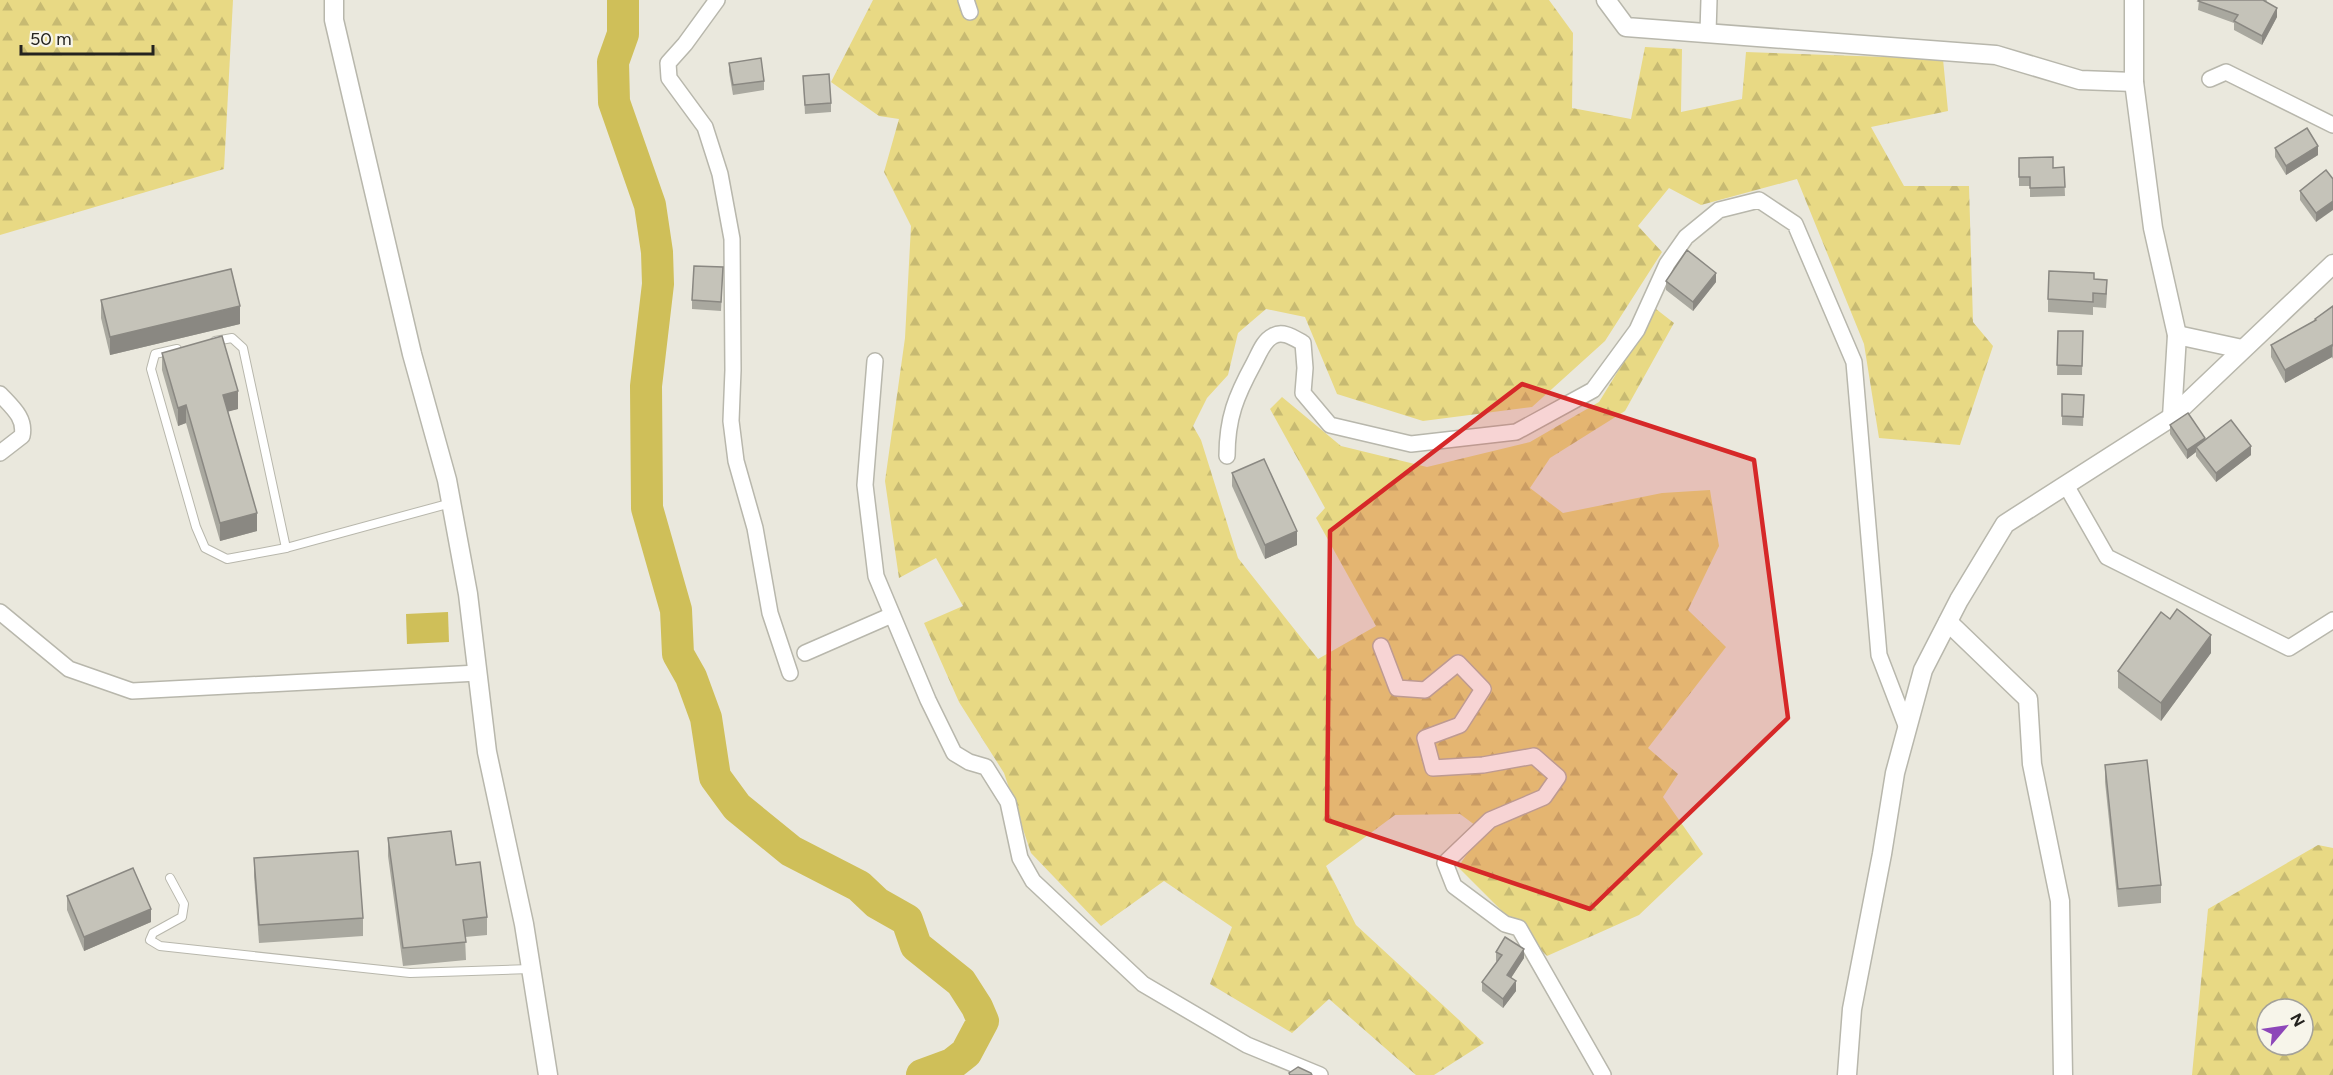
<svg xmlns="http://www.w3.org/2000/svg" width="2333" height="1075" viewBox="0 0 2333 1075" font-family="Figtree,sans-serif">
<defs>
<pattern id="forest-firs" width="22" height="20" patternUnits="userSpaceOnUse" patternTransform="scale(1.5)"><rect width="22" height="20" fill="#e8d984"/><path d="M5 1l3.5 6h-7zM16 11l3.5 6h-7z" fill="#c7ba72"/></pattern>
</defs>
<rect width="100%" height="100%" fill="#eae8dd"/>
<g fill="url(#forest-firs)" fill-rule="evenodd">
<polygon points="0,0 233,0 224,169 0,235"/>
<polygon points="873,0 1549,0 1573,33 1572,108 1631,119 1645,47 1682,49 1681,112 1742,99 1746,52 1943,59 1948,111 1871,127 1904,186 1969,186 1973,322 1993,346 1960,445 1879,438 1864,344 1797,179 1701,205 1669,188 1638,226 1662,252 1605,341 1532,407 1423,421 1337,394 1305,317 1266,309 1238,333 1228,375 1207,398 1193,426 1201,440 1238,558 1318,659 1376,626 1316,518 1325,508 1270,409 1282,397 1341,446 1427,467 1530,442 1599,402 1656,309 1674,323 1625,411 1550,458 1530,488 1563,513 1662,493 1710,490 1719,546 1688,610 1726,647 1648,748 1678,774 1663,797 1703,854 1639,915 1547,956 1458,867 1483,831 1460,814 1395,815 1326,866 1356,925 1484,1043 1434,1075 1416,1075 1329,999 1292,1033 1210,984 1232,927 1164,881 1101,926 1031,853 1004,773 959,702 924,623 963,606 936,558 899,578 885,481 905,338 911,226 884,172 899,119 879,116 831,82"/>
<path d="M2318 845 2333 848V1075H2192L2208 909ZM2267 1009H2303V1045H2267Z"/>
</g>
<polygon fill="#cfbf59" points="448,612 449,642 407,644 406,614"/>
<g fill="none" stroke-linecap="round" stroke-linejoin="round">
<polyline stroke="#cfbf59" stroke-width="32" points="623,0 623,34 613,62 614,102 650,205 657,252 658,284 646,386 647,508 676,610 678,654 691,677 706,718 715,777 737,807 791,851 859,886 877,903 907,920 916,946 961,982 977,1007 983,1021 966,1053 952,1064 922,1075"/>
<g stroke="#b8b7ac" stroke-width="10">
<g id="service">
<polyline points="215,341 232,338 243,348 286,548"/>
<polyline points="177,349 155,354 151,369 196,527 205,548 227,559 286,548 451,503"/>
<polyline points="170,878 184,904 182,917 153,933 150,940 160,946 410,973 530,969"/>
</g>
</g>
<g stroke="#b8b7ac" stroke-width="18">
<g id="minor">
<polyline points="717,0 685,44 668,63 669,78 705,127 720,174 732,239 733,370 731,421 736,461 755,528 770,613 790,673"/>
<polyline points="966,0 970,12"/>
<polyline points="1708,32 1709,0"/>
<polyline points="2210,79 2226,72 2333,125"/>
<polyline points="875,361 865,485 876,576 928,700 954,753 969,762 986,767 1008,802 1020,858 1033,881 1143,984 1247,1045 1320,1075"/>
<path d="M0 394C12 407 26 418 22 436L0 453"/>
<path d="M1227 456C1227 418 1236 396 1254 363 1259 354 1263 341 1273 336 1283 330 1294 338 1303 343L1305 368 1303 393 1330 425 1411 444 1516 432 1593 390 1637 330 1667 264 1686 237 1719 210 1759 200 1795 224 1854 362 1879 655 1907 728"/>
<polyline points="2067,487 2107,557 2289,648 2333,620"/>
<polyline points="0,612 69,669 132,691 478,673"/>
<polyline points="1381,646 1397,688 1425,690 1458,663 1483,689 1460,725 1425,738 1433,768 1483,765 1534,756 1558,777 1544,797 1490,820 1445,863 1454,886 1505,924 1519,928 1603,1075"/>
<polyline points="805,653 892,615"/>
</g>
</g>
<g stroke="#b8b7ac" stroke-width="21">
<g id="tertiary">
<polyline points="334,0 334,20 412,354 447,480 468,594 487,752 524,924 548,1075"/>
<polyline points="1606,0 1626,27 1996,55 2080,80 2134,82"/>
<polyline points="2134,0 2134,82 2153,228 2177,335 2172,417"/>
<polyline points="2177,335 2242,349"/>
<polyline points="1948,622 2028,699 2032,764 2060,901 2063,1075"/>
<polyline points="1847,1075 1852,1009 1882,854 1895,773 1923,670 1959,600 2005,524 2172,417 2333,264"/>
</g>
</g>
<use href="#service" stroke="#fff" stroke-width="8"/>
<use href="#minor" stroke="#fff" stroke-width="15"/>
<use href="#tertiary" stroke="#fff" stroke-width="18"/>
</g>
<g fill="#a9a89f">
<polygon points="2199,0 2267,0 2266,2 2277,17 2262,45 2234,30 2234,23 2198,10"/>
<polygon points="729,63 764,81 764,90 733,95 729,72"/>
<polygon points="803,76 831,103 831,112 805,114"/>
<polygon points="2275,148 2318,155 2286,175 2275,157"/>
<polygon points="2019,158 2053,168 2064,167 2065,196 2030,197 2030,186 2019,186"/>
<polygon points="2333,179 2316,222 2300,200 2300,191"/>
<polygon points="723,267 721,311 692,309 692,300"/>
<polygon points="2094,279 2107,293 2106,308 2093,307 2093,315 2048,312 2048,299"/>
<polygon points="1666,281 1716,282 1693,311 1666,290"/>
<polygon points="101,300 240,324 110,355 101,318"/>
<polygon points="2333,306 2333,359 2332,357 2285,383 2271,357 2271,345 2315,321 2315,319"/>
<polygon points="2058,331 2083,331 2082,375 2057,375"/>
<polygon points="162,353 238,409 228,411 257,531 220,541 186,423 178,426 162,370"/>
<polygon points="2062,394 2084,395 2083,426 2062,425"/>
<polygon points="2170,425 2205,441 2251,455 2216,482 2196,456 2196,452 2187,459 2170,434"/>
<polygon points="1232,473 1297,545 1265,559 1232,486"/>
<polygon points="2211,653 2161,721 2118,688 2118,671"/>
<polygon points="2105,765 2161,885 2161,903 2118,907 2105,782"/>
<polygon points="388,838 456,865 487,917 487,935 465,937 466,960 403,966 388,856"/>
<polygon points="254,858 363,918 363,936 259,943 254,876"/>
<polygon points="67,896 151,922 84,951 67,910"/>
<polygon points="1496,952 1524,958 1511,978 1516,991 1503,1008 1482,991 1482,982 1497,962 1496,961"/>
</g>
<g fill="#8a8882">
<polygon points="2277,8 2277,17 2262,45 2262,36"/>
<polygon points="2318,146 2318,155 2286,175 2286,166"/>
<polygon points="2333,201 2333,210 2316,222 2316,213"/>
<polygon points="1716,273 1716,282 1693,311 1693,302"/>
<polygon points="240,306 240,324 110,355 110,337"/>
<polygon points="2332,345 2332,357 2285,383 2285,370"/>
<polygon points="238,391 238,409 223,413 223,395"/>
<polygon points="186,405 186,423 178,426 178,408"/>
<polygon points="2205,438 2205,447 2196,447 2196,452 2187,459 2187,450"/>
<polygon points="2251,446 2251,455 2216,482 2216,473"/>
<polygon points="257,513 257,531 220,541 220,523"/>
<polygon points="1297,531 1297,545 1265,559 1265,545"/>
<polygon points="2211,635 2211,653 2161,721 2161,703"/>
<polygon points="151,909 151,922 84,951 84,937"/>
<polygon points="1524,949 1524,958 1507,984 1507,975"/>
<polygon points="1516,981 1516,991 1503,1008 1503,999"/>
</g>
<g fill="#c5c3b9" stroke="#8a8882" stroke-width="1.5">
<polygon points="2199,0 2263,0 2277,8 2262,36 2234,21 2238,15 2198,1"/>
<polygon points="761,58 764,81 733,85 729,63"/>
<polygon points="829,74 831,103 805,105 803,76"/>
<polygon points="2307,128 2318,146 2286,166 2275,148"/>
<polygon points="2053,157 2053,168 2064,167 2065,187 2030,188 2030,177 2019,177 2019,158"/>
<polygon points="2326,170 2333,179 2333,201 2316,213 2300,191"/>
<polygon points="1687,250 1716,273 1693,302 1666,281"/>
<polygon points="694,266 723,267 721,302 692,300"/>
<polygon points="231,269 240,306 110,337 101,300"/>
<polygon points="2049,271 2094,273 2094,279 2107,280 2106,294 2093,293 2093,302 2048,299"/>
<polygon points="2333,306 2333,346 2332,345 2285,370 2271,345 2316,320 2315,319"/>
<polygon points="2058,331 2083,331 2082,366 2057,365"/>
<polygon points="222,336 238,391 223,395 257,513 220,523 186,405 178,408 162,353"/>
<polygon points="2062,394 2084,395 2083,417 2062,416"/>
<polygon points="2188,413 2205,438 2187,450 2170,425"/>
<polygon points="2231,420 2251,446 2216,473 2196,447"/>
<polygon points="1264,459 1297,531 1265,545 1232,473"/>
<polygon points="2177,609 2211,635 2161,703 2118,671 2161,612 2170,619"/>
<polygon points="2147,760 2161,885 2118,889 2105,765"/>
<polygon points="451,831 456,865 480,862 487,917 463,920 466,942 403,948 388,838"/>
<polygon points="358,851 363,918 259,925 254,858"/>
<polygon points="133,868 151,909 84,937 67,896"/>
<polygon points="1505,937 1524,949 1507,975 1516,981 1503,999 1482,982 1502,955 1496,952"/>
<polygon points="1298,1067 1311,1073 1312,1075 1290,1075 1289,1073"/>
</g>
<path fill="#d62828" fill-opacity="0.2" stroke="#d62828" stroke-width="4.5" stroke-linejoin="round" d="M1522 384 1754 460 1788 718 1590 909 1327 820 1330 531Z"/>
<g transform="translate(2285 1027) rotate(61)"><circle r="28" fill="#f7f5ea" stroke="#a3a199" stroke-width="1.5"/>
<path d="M0-4.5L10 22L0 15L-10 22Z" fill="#8d46b9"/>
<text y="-9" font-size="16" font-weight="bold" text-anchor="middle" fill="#24231f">N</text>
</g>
<path d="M21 45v9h132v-9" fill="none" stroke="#24231f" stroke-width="3"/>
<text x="30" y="45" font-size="18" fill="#24231f" stroke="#f7f5ea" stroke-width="4.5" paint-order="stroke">50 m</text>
</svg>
